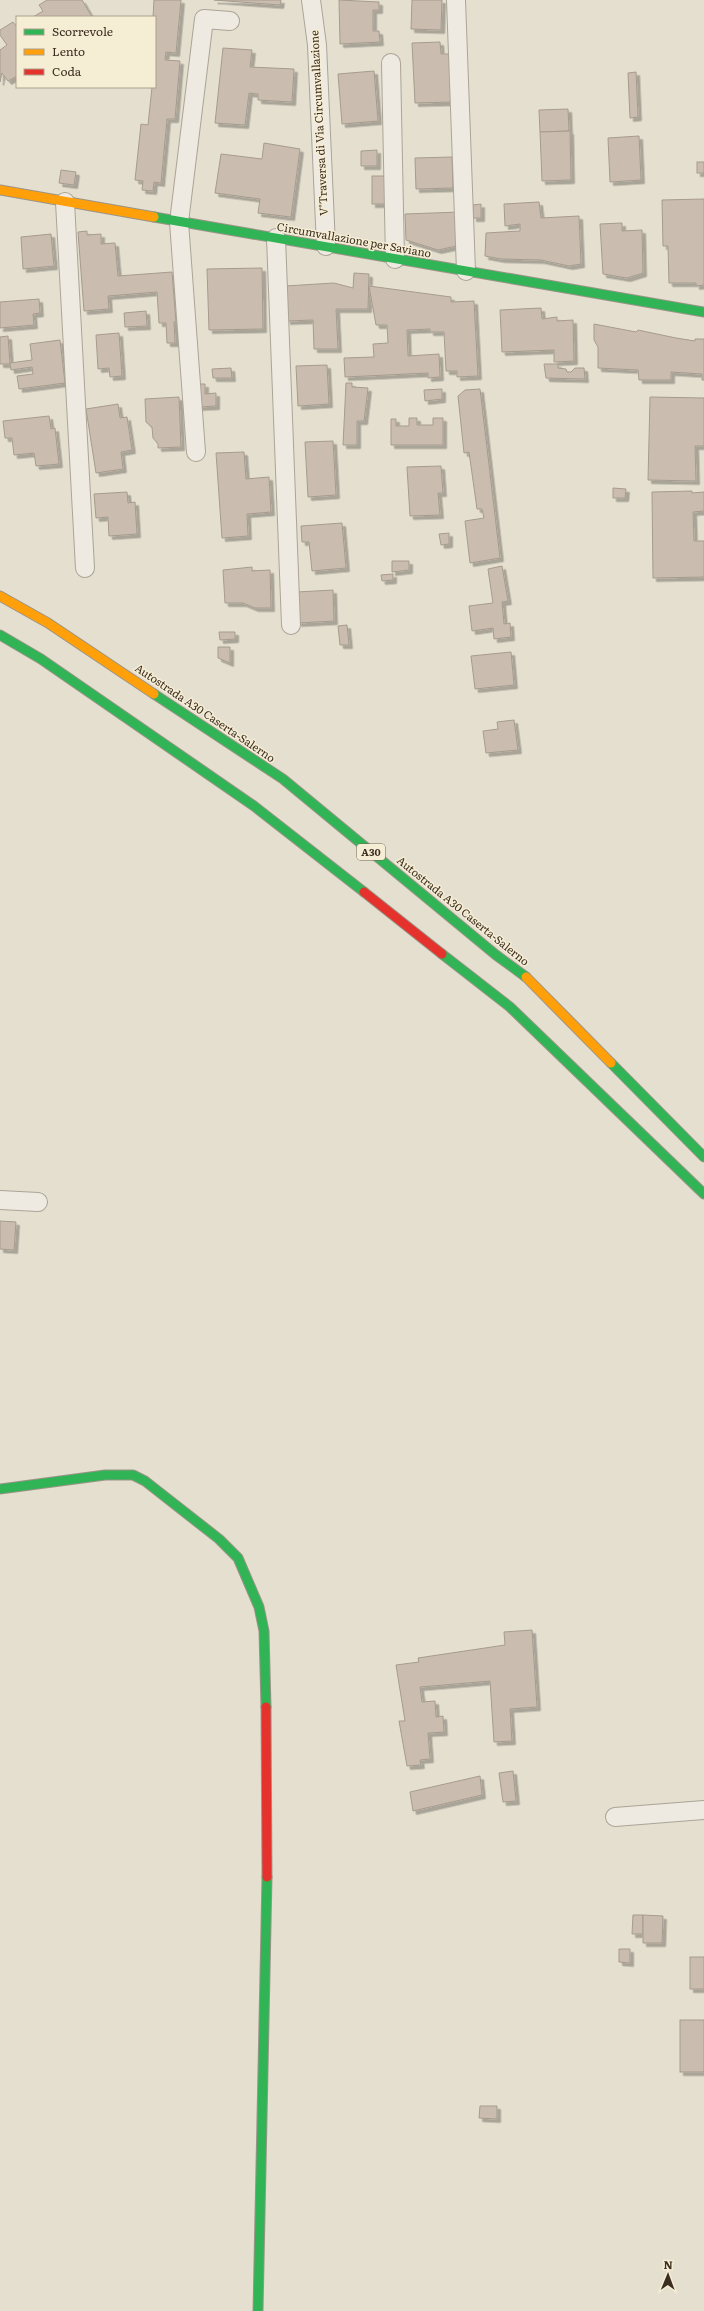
<svg xmlns="http://www.w3.org/2000/svg" width="704" height="2311" viewBox="0 0 704 2311" font-family="Literata,serif">
<defs>
<filter id="shadow"><feDropShadow dx="3.5" dy="3.5" stdDeviation="0" flood-color="#0004"/></filter>
</defs>
<rect width="100%" height="100%" fill="#e5dfcf"/>
<g fill="#cabdaf" stroke="#a69b8e" filter="url(#shadow)">
<polygon points="47,0 82,0 92,17 33,17 43,11 39,5"/>
<polygon points="154,0 181,0 176,53 166,52 165,60 180,61 175,119 167,119 161,183 154,182 153,191 142,190 143,181 135,180 141,124 148,125 152,87 155,87 155,17 153,17"/>
<polygon points="214,0 281,0 280,5"/>
<polygon points="339,0 379,2 379,10 373,10 373,31 379,31 380,42 340,44"/>
<polygon points="412,0 442,0 441,30 411,29"/>
<polygon points="13,22 17,27 17,76 8,81 2,73 0,82 0,50 7,45 0,35 0,30"/>
<polygon points="440,42 441,54 450,54 452,102 415,103 412,43"/>
<polygon points="223,48 252,50 250,67 294,69 292,102 258,100 258,94 249,93 245,125 215,123"/>
<polygon points="374,71 378,121 342,124 338,74"/>
<polygon points="636,72 638,117 630,118 628,73"/>
<polygon points="568,109 569,131 540,132 539,110"/>
<polygon points="570,131 571,180 542,181 540,132"/>
<polygon points="639,136 641,180 610,182 608,138"/>
<polygon points="264,143 300,149 291,217 258,213 260,199 215,193 221,154 262,159"/>
<polygon points="377,150 377,166 361,166 361,151"/>
<polygon points="452,157 453,188 416,189 415,158"/>
<rect x="697" y="162" width="7" height="11"/>
<polygon points="61,170 76,172 74,185 59,183"/>
<rect x="372" y="176" width="15" height="28"/>
<polygon points="704,199 704,285 696,286 696,283 669,283 668,246 663,246 662,200"/>
<polygon points="539,202 541,218 579,216 581,264 569,266 541,260 501,259 485,256 486,233 520,231 520,224 505,226 504,204"/>
<polygon points="481,204 481,218 473,218 473,205"/>
<polygon points="460,212 461,245 438,250 406,240 405,214"/>
<polygon points="622,223 622,231 642,230 643,273 627,278 603,274 600,224"/>
<polygon points="87,231 87,235 101,234 101,244 115,243 118,276 172,272 176,322 174,322 175,343 167,343 166,323 159,323 157,292 108,296 109,309 84,311 78,232"/>
<polygon points="51,234 54,266 23,269 21,237"/>
<polygon points="262,268 263,329 209,330 207,269"/>
<polygon points="354,273 369,274 368,309 336,309 338,349 314,349 313,320 287,321 285,286 334,283 353,288"/>
<polygon points="369,286 451,297 451,302 474,301 478,376 457,377 457,371 446,371 444,332 430,332 430,329 407,330 408,356 439,354 440,377 428,378 428,373 345,377 344,358 374,357 373,344 388,343 387,325 376,325"/>
<polygon points="39,299 40,313 33,314 34,325 0,328 0,302"/>
<polygon points="541,308 542,319 557,317 557,321 573,320 574,361 554,362 554,350 502,352 500,310"/>
<polygon points="146,311 147,326 125,327 124,313"/>
<polygon points="594,324 636,332 638,330 676,338 695,341 695,339 704,339 704,380 702,380 702,374 671,372 671,380 639,380 638,370 598,368 598,347 594,340"/>
<polygon points="119,333 122,376 110,377 109,368 98,369 96,335"/>
<polygon points="8,336 10,364 0,364 0,337"/>
<polygon points="60,340 65,383 19,389 17,376 33,374 32,367 11,370 10,363 32,360 30,344"/>
<polygon points="544,364 558,364 558,368 566,369 567,372 571,372 575,368 584,368 585,379 546,378"/>
<polygon points="327,365 329,404 298,406 296,366"/>
<polygon points="231,368 232,378 213,378 212,369"/>
<polygon points="346,383 352,383 352,387 368,388 364,421 357,421 357,445 343,445"/>
<polygon points="197,384 205,384 205,394 216,393 216,406 198,407"/>
<polygon points="442,389 442,399 425,401 424,390"/>
<polygon points="480,389 500,558 470,563 465,521 484,518 482,509 477,509 469,452 464,453 458,396 465,390"/>
<polygon points="179,397 181,447 158,448 158,444 153,438 152,427 146,422 145,399"/>
<polygon points="650,397 704,398 704,446 695,446 696,481 648,480"/>
<polygon points="118,404 120,418 127,417 132,450 121,452 123,469 96,473 86,409"/>
<polygon points="49,416 51,429 55,428 59,464 36,466 34,453 14,455 12,438 5,438 3,421"/>
<polygon points="409,418 417,418 417,425 433,425 433,418 443,418 443,445 391,445 391,419 396,419 396,426 409,426"/>
<polygon points="333,441 336,495 308,497 305,442"/>
<polygon points="244,452 246,479 269,477 271,512 247,514 248,536 222,538 216,453"/>
<polygon points="441,466 443,493 438,493 440,515 410,516 407,467"/>
<polygon points="613,488 626,489 625,498 613,498"/>
<polygon points="692,491 692,493 704,492 704,511 693,512 694,541 704,541 704,577 653,578 652,492"/>
<polygon points="127,492 128,503 135,502 137,534 109,536 108,517 96,518 94,494"/>
<polygon points="342,523 346,568 312,571 309,542 302,542 301,526"/>
<polygon points="449,533 449,544 441,545 439,534"/>
<polygon points="392,561 409,561 409,570 392,572"/>
<polygon points="502,566 508,601 502,602 504,624 510,623 511,637 494,639 493,628 472,631 469,606 493,603 488,569"/>
<polygon points="252,567 252,571 270,570 271,608 255,608 243,603 225,603 223,570"/>
<polygon points="393,574 393,580 382,581 381,575"/>
<polygon points="333,590 334,621 298,623 297,592"/>
<polygon points="347,625 349,645 340,645 338,626"/>
<polygon points="219,632 235,632 235,639 220,640"/>
<polygon points="218,647 230,647 230,663 218,658"/>
<polygon points="511,652 514,685 475,689 471,656"/>
<polygon points="514,720 518,750 486,753 483,731 498,729 497,722"/>
<polygon points="0,1221 16,1222 14,1250 0,1249"/>
<polygon points="532,1630 537,1707 510,1709 512,1741 494,1742 490,1681 420,1687 422,1702 435,1701 436,1717 443,1716 444,1732 428,1733 430,1759 420,1760 421,1765 407,1766 399,1721 405,1721 396,1665 419,1662 418,1658 505,1645 504,1632"/>
<polygon points="513,1771 516,1801 503,1802 499,1773"/>
<polygon points="480,1776 482,1795 413,1811 410,1792"/>
<polygon points="633,1915 643,1915 643,1934 632,1934"/>
<polygon points="643,1915 663,1916 662,1943 643,1943"/>
<polygon points="619,1949 630,1949 630,1963 619,1962"/>
<rect x="690" y="1957" width="14" height="32"/>
<rect x="680" y="2020" width="24" height="52"/>
<polygon points="480,2106 497,2106 497,2119 479,2118"/>
</g>
<g fill="none" stroke-linecap="round" stroke-linejoin="round">
<g stroke="#aba497" stroke-width="20">
<g id="street">
<polyline points="311,0 317,45 326,246"/>
<polyline points="456,0 466,271"/>
<polyline points="391,63 395,259"/>
<polyline points="65,202 85,568"/>
<polyline points="276,238 291,625"/>
<polyline points="196,452 179,222 204,19 230,21"/>
<polyline points="0,1200 38,1202"/>
<polyline points="615,1817 704,1810"/>
</g>
</g>
<g stroke="#9b9488" stroke-width="11">
<g id="fast">
<polyline points="154,217 704,312"/>
<polyline points="0,635 41,659 254,806 364,892"/>
<polyline points="154,694 283,779 496,955 526,977"/>
<polyline points="442,954 510,1007 704,1194"/>
<polyline points="611,1063 704,1157"/>
<polyline points="0,1489 105,1475 133,1475 145,1481 219,1539 238,1558 259,1607 264,1631 266,1707"/>
<polyline points="258,2311 267,1877"/>
</g>
</g>
<g stroke="#9b9488" stroke-width="11">
<g id="slow">
<polyline points="0,190 154,217"/>
<polyline points="0,596 48,623 154,694"/>
<polyline points="526,977 611,1063"/>
</g>
</g>
<g stroke="#9b9488" stroke-width="11">
<g id="jam">
<polyline points="364,892 442,954"/>
<polyline points="266,1707 267,1877"/>
</g>
</g>
<use href="#street" stroke="#eeeae1" stroke-width="18"/>
<use href="#fast" stroke="#30b455" stroke-width="9"/>
<use href="#slow" stroke="#ff9f0a" stroke-width="9"/>
<use href="#jam" stroke="#e5322d" stroke-width="9"/>
</g>
<g text-anchor="middle" stroke-width="3" stroke-linejoin="round" paint-order="stroke">
<rect fill="#f6edd5" stroke="#736756" stroke-width="1" x="357" y="844" width="28" height="16" rx="3"/>
<g font-size="10" font-weight="bold" fill="#3b2d1f">
<text x="371" y="856">A30</text>
</g>
<g font-size="11" fill="#3b2d1f" stroke="#f6edd5">
<text transform="translate(319 123) rotate(-93)" y="4">V°Traversa di Via Circumvallazione</text>
<text transform="translate(354 240) rotate(10)" y="4">Circumvallazione per Saviano</text>
<text transform="translate(205 713) rotate(34)" y="4">Autostrada A30 Caserta-Salerno</text>
<text transform="translate(463 911) rotate(39)" y="4">Autostrada A30 Caserta-Salerno</text>
</g>
</g>
<rect x="16" y="16" width="140" height="72" fill="#f6edd5" stroke="#aba08c"/>
<rect x="24" y="29" width="20" height="6" fill="#30b455" stroke="#aba08c"/>
<text x="52" y="36" font-size="12" fill="#3b2d1f">Scorrevole</text>
<rect x="24" y="49" width="20" height="6" fill="#ff9f0a" stroke="#aba08c"/>
<text x="52" y="56" font-size="12" fill="#3b2d1f">Lento</text>
<rect x="24" y="69" width="20" height="6" fill="#e5322d" stroke="#aba08c"/>
<text x="52" y="76" font-size="12" fill="#3b2d1f">Coda</text>
<g transform="translate(668 2275) rotate(1)" stroke="#f6edd5" stroke-width="3" paint-order="stroke">
<path d="M0-3L7 15L0 10L-7 15Z" fill="#3b2d1f"/>
<text y="-6" font-size="11" font-weight="bold" text-anchor="middle" fill="#3b2d1f">N</text>
</g>
</svg>
